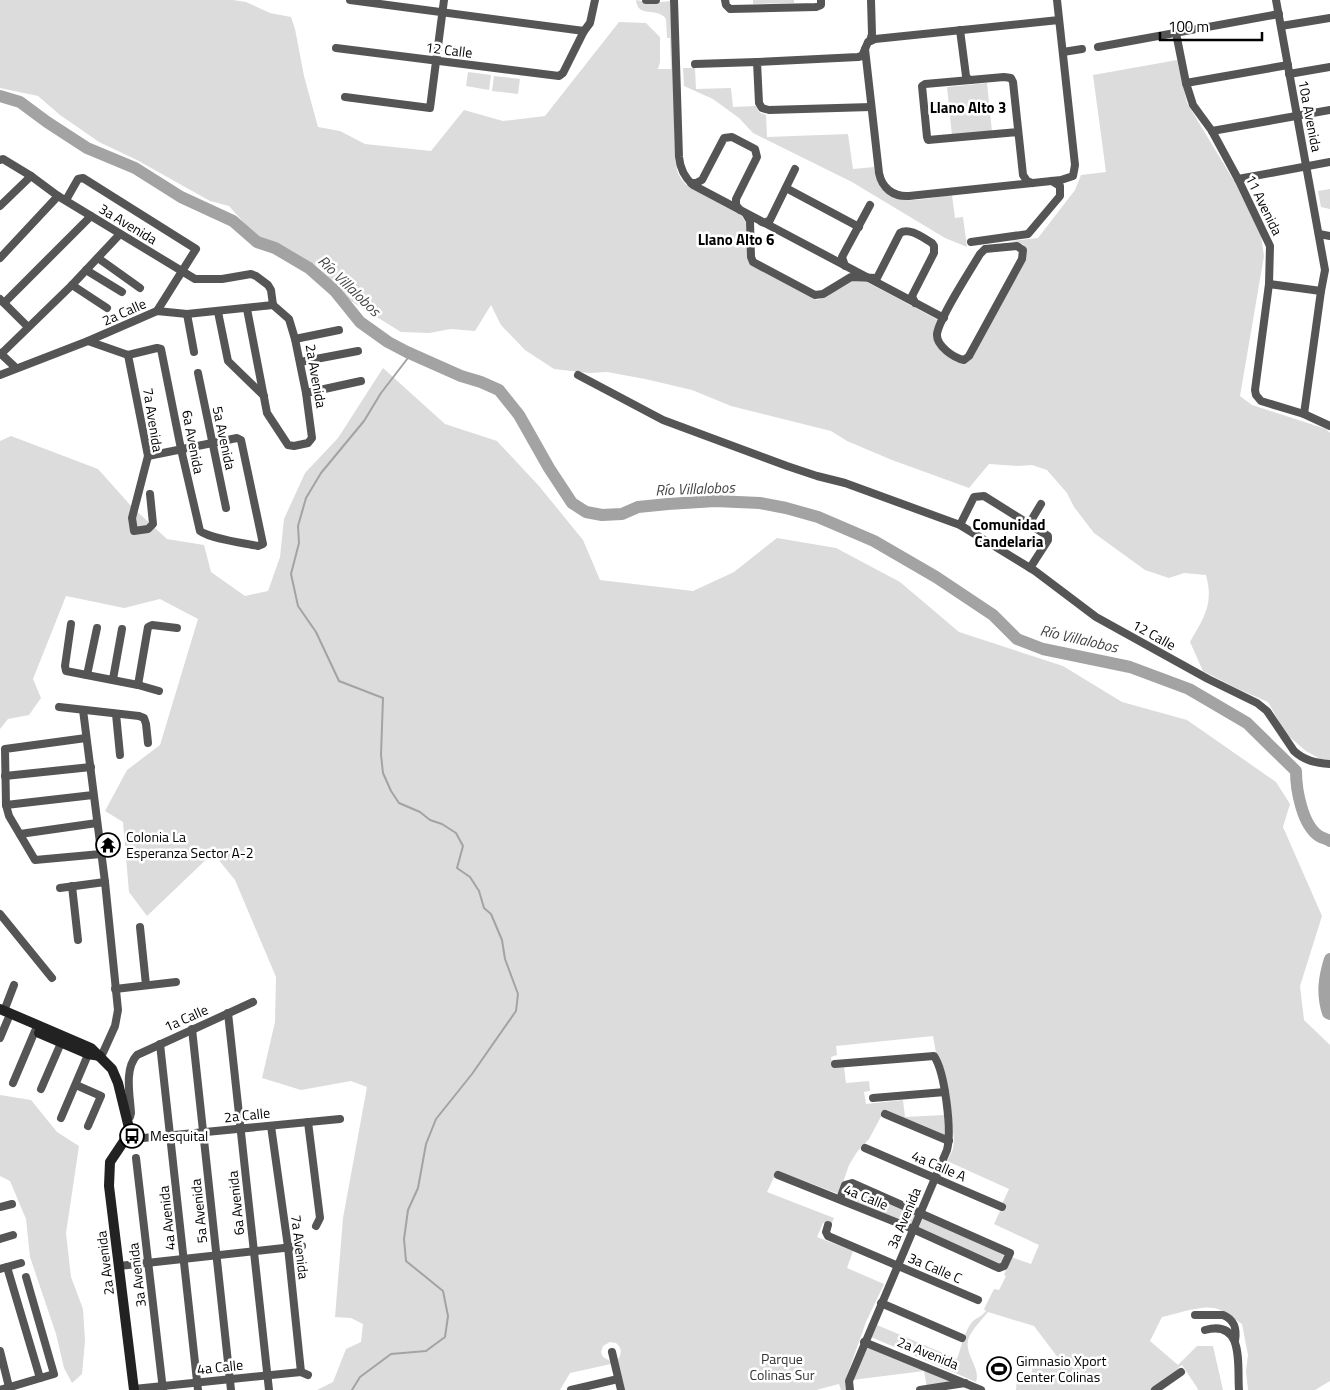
<svg xmlns="http://www.w3.org/2000/svg" width="1330" height="1390" viewBox="0 0 1330 1390" font-family="'Titillium Web',sans-serif">
<rect width="100%" height="100%" fill="#fff"/>
<g fill="#dcdcdc">
<path d="M0 0H233L246 2 270 13 291 17 295 29 304 76 318 127 340 131 365 144 431 151 464 110 503 121 545 116 619 22 646 23 660 37V62L658 69H671L670 38H667L666 19C657 6 638 19 636 0L653 3 670 1 673 62 675 156C676 169 678 179 689 187L742 216 747 225 748 257 817 300 823 298 849 281 863 280 938 320 934 335 965 363 973 356 1026 256V249L1023 244 1011 241 1038 238 1075 190 1081 175 1106 172 1093 75 1177 60 1187 103 1234 181 1261 235 1264 256 1240 396 1252 405 1326 429 1330 433V760L1320 759 1306 751 1286 734 1268 702 1236 688 1203 671 1190 642C1204 617 1214 604 1206 575L1184 573 1169 578 1145 570 1094 533 1074 507 1067 493 1047 470 1032 465 1018 466 989 464 969 488 892 460 847 441 831 431 731 406 692 390 645 379 607 372 589 373 554 369 525 350 501 325 491 305 475 331 451 329 429 333 401 332 346 298 318 266 255 235 229 206 210 201 137 160 99 142 60 115 38 96 0 88Z"/>
<polygon points="753,0 794,0 794,3 753,4"/>
<path d="M683 68H695L696 89 731 88 733 107 756 106 759 112 766 115 767 137 848 134 853 169 874 167C880 213 920 199 952 195L955 218 963 217 967 247 945 238 852 182 753 133 739 118 713 99 684 86Z"/>
<polygon points="468,72 491,75 489,90 466,86"/>
<polygon points="494,76 520,79 518,94 492,91"/>
<polygon points="987,83 992,132 952,136 947,87"/>
<polygon points="1330,189 1330,209 1321,207 1318,191"/>
<path d="M383 368 445 424 497 441 539 486 583 540 600 580 693 591 734 572 777 538 836 548 900 582 959 632 1063 666 1122 702 1187 720 1276 782 1290 804 1283 827 1322 916 1300 986 1304 1020 1330 1045V1381L1315 1390H1248L1246 1371 1248 1355 1242 1324C1233 1318 1224 1310 1214 1308 1202 1305 1175 1314 1162 1317L1150 1341 1178 1365 1197 1346H1213L1223 1390H1197L1198 1389 1182 1365 1178 1368 1182 1374 1158 1390H1016L1017 1377 1031 1376 1033 1365 1062 1363 1034 1326 988 1312C983 1318 969 1333 968 1341 965 1355 981 1368 976 1382L871 1337 877 1325 957 1359C961 1348 965 1329 973 1321 978 1317 981 1317 986 1311L984 1309 994 1289 999 1290 1006 1276 1004 1275 1011 1257 1031 1264 1039 1245 994 1224 1000 1211 1003 1212 1006 1206 1002 1204 1009 1189 947 1161 953 1149 954 1140 952 1119 949 1093 936 1053 933 1036 836 1046 837 1055 831 1057 833 1068 844 1067 846 1083 869 1081 870 1091 864 1092 866 1104 903 1100 905 1117 944 1115 945 1136 884 1111 869 1139 857 1152 849 1165 839 1194 777 1171 767 1192 834 1218 831 1225 823 1223 817 1237 853 1251 847 1268 884 1284 866 1322 845 1381 846 1390H841L839 1384 816 1390H625L618 1360C622 1353 622 1348 616 1343L610 1342 603 1346 601 1352 603 1357 610 1361 611 1364 570 1373 560 1390H317L333 1382 346 1349 361 1342 363 1324 351 1318 335 1317 343 1218 367 1087 351 1081 301 1090 262 1078 275 1022 276 977 235 880 213 853 147 916 129 892 123 822 105 811 127 770 160 745 198 619 160 599 124 608 66 596 33 679 41 698 29 715 8 719 0 729V441L11 436 98 469 132 507 167 539 204 545 211 572 245 596 268 591 280 557 284 519 305 473 338 438Z"/>
<polygon points="0,1095 31,1100 57,1132 79,1146 66,1233 71,1277 83,1309 85,1341 82,1374 72,1383 64,1368 56,1334 30,1257 26,1219 10,1181 0,1176"/>
<polygon points="852,1183 1010,1253 999,1268 840,1199"/>
<polygon points="867,1345 946,1379 949,1382 927,1388 924,1371 852,1380"/>
</g>
<g fill="none" stroke-linecap="round" stroke-linejoin="round">
<polyline stroke="#a3a3a3" stroke-width="2" points="352,1390 360,1377 391,1354 426,1351 445,1337 448,1316 443,1291 406,1261 404,1239 408,1210 418,1188 426,1144 436,1119 472,1074 516,1011 518,994 505,959 502,940 491,914 484,908 479,891 470,877 457,868 463,846 456,833 442,824 430,820 420,812 399,803 391,791 383,773 381,755 383,698 339,681 316,632 298,606 291,574 299,543 298,526 306,498 321,473 364,421 381,393 411,354"/>
<g stroke="#a3a3a3" stroke-width="12">
<path d="M0 96 20 102 47 122 87 148 135 168 181 197 233 221 257 242 275 248 309 268 335 291 360 322 388 342 407 352 461 376 481 382 499 390 519 415 549 468 572 503 586 512 602 515 622 514 638 507 668 504 715 501 760 503 786 508 818 517 874 541 936 577 993 615 1017 639 1043 649 1130 667 1189 689 1247 723 1296 771C1296 789 1302 825 1319 836 1322 838 1327 839 1330 841"/>
<path d="M1330 959C1324 978 1322 994 1328 1013L1330 1014"/>
</g>
<g stroke="#555" stroke-width="8">
<polyline points="350,0 584,31"/>
<polyline points="646,0 656,0"/>
<path d="M674 0 679 157C680 168 684 177 693 185L944 318"/>
<polyline points="725,0 726,5 730,9 816,7 821,5 821,0"/>
<path d="M1057 0 1075 165 1073 176 1061 180 909 196C893 197 882 188 879 173L865 49 868 42 875 39 1059 20"/>
<polyline points="1276,0 1325,270 1321,291 1304,414"/>
<polyline points="1281,26 1330,18"/>
<polyline points="960,30 966,76 968,79 971,80"/>
<polyline points="1176,33 1186,83 1193,105 1212,131 1238,179 1270,246 1269,284 1255,390 1256,395 1261,401 1304,414 1330,426"/>
<polyline points="870,41 872,34 871,0"/>
<polyline points="1098,47 1279,14"/>
<polyline points="336,48 559,76 563,73 584,31 590,23 595,0"/>
<polyline points="865,49 862,56 858,57 757,62 759,103 762,108 769,110 871,107"/>
<polyline points="1063,52 1082,49"/>
<polyline points="695,64 757,62"/>
<polyline points="1289,74 1330,67"/>
<polyline points="1186,83 1288,65"/>
<polyline points="345,97 430,108 444,0"/>
<polyline points="1212,131 1330,110"/>
<polyline points="1018,132 928,140 927,137 922,86 925,84 1004,77 1011,78 1013,82 1023,175 1027,181 1032,183"/>
<polyline points="0,160 3,159 31,176 58,196 195,279 222,279 251,274 256,276 268,285 271,290 273,305"/>
<polyline points="1238,179 1330,162"/>
<polyline points="691,183 696,183 702,180 724,138 732,137 755,149 757,157 736,199 736,205 740,210"/>
<polyline points="786,188 859,227"/>
<polyline points="66,200 78,179 83,178 196,249 157,311"/>
<polyline points="0,206 31,176"/>
<path d="M746 214 750 221 751 257 753 262 815 295 823 294 851 277 877 278 900 233C910 227 923 238 932 243L934 246V253L912 296 915 303"/>
<polyline points="762,222 765,223 770,220 795,169"/>
<polyline points="1319,234 1330,236"/>
<polyline points="971,242 1028,234 1060,196 1060,186 1052,181"/>
<path d="M1017 246 1023 250 1022 259 969 356 964 360C954 358 936 346 937 334 939 318 970 271 980 254L985 249Z"/>
<polyline points="0,258 58,196"/>
<polyline points="98,258 140,288"/>
<polyline points="845,266 842,257 870,205"/>
<polyline points="86,270 122,292"/>
<polyline points="1269,284 1321,291"/>
<polyline points="72,285 107,308"/>
<polyline points="0,299 28,327"/>
<polyline points="4,303 91,216"/>
<polyline points="218,312 228,361 264,396"/>
<polyline points="187,314 194,352"/>
<polyline points="295,339 339,330"/>
<path d="M88 341 128 355 157 348 161 349 181 449 200 531C211 539 244 543 258 546L263 544 241 440 237 438 148 456"/>
<polyline points="0,353 16,368"/>
<polyline points="1,354 72,285 120,234"/>
<polyline points="128,355 148,456 132,518 134,531 148,529 153,524 150,494"/>
<polyline points="300,362 358,351"/>
<polyline points="198,373 226,508"/>
<polyline points="0,375 88,341 157,311 187,314 273,305 289,319 295,339 306,393 312,438 308,443 294,446 288,445 267,413 247,309"/>
<path d="M578 375 663 420 787 466 817 476 845 483 960 525 1035 571 1096 617 1208 679 1257 703 1267 711 1294 751C1305 761 1316 763 1330 764"/>
<polyline points="306,393 361,381"/>
<polyline points="1029,524 1041,504"/>
<polyline points="960,525 974,497 984,496 1048,536 1048,540 1030,568"/>
<polyline points="71,624 65,666 66,671 138,685 159,691"/>
<polyline points="87,675 97,628"/>
<polyline points="113,679 122,629"/>
<polyline points="138,685 148,627 152,625 177,628"/>
<polyline points="59,707 139,716 144,718 146,724 148,743"/>
<polyline points="83,710 105,882 118,1010 115,1026 101,1057"/>
<polyline points="116,714 120,755"/>
<polyline points="86,738 5,749 6,805 9,816 35,860 101,854"/>
<polyline points="5,776 91,767"/>
<polyline points="6,805 93,795"/>
<polyline points="20,834 97,823"/>
<polyline points="72,886 78,940"/>
<polyline points="60,888 105,882"/>
<polyline points="0,914 52,978"/>
<polyline points="140,927 146,985"/>
<polyline points="115,989 176,982"/>
<polyline points="4,1011 14,985"/>
<polyline points="228,1013 269,1390"/>
<polyline points="192,1029 231,1390"/>
<polyline points="0,1038 8,1019"/>
<polyline points="160,1044 198,1390"/>
<path d="M835 1064 934 1056C945 1072 952 1131 947 1150L849 1381 850 1390"/>
<polyline points="13,1083 35,1031"/>
<polyline points="76,1085 101,1096 88,1126"/>
<polyline points="41,1089 61,1043"/>
<polyline points="873,1098 945,1092"/>
<polyline points="885,1114 949,1141"/>
<polyline points="61,1118 90,1050"/>
<path d="M127 1118 130 1117 131 1113C130 1095 124 1069 137 1055L253 1002"/>
<polyline points="308,1122 320,1218 316,1226"/>
<polyline points="271,1126 288,1247 301,1372"/>
<polyline points="126,1138 133,1139 340,1119"/>
<polyline points="865,1148 1002,1207"/>
<polyline points="136,1158 163,1390"/>
<polyline points="778,1175 913,1229 999,1268 1004,1266 1010,1253 852,1183 845,1185 840,1199"/>
<polyline points="0,1207 12,1204"/>
<polyline points="828,1225 826,1232 828,1236 978,1300"/>
<polyline points="0,1239 13,1235"/>
<polyline points="119,1266 302,1246"/>
<polyline points="7,1267 40,1378"/>
<polyline points="0,1269 21,1263"/>
<polyline points="881,1303 962,1338"/>
<path d="M1195 1315H1223C1235 1320 1237 1329 1235 1341"/>
<path d="M1205 1330C1245 1319 1237 1366 1239 1390"/>
<polyline points="864,1342 981,1390"/>
<polyline points="0,1351 9,1387"/>
<polyline points="612,1352 621,1390"/>
<polyline points="134,1389 301,1372 308,1375"/>
<polyline points="0,1390 54,1374 26,1277"/>
<polyline points="571,1390 618,1379"/>
<polyline points="920,1390 965,1383"/>
<polyline points="1155,1390 1181,1372"/>
</g>
<g stroke="#222" stroke-width="10">
<polyline points="0,1009 91,1048 112,1069 118,1083 129,1128 126,1138 110,1162 109,1186 134,1390"/>
<polyline points="39,1033 88,1054 100,1056"/>
</g>
</g>
<defs>
<g id="temple-ring" transform="scale(1.25)"><circle r="9.5" fill="#fff" stroke="#000" stroke-width="1.5"/><path d="M0-6L5-2H3V0L6.5 2.5H4V6H1.5V3h-3V6H-4V2.5H-6.5L-3 0V-2H-5Z" fill="#000"/></g>
<g id="bus-ring" transform="scale(1.25)"><circle r="9.5" fill="#fff" stroke="#000" stroke-width="1.5"/><path d="M-5-6H5V4H4V6H2V4H-2V6H-4V4H-5ZM-3.5-4V0h7V-4ZM-3.5 1.2v1.5H-2V1.2ZM2 1.2v1.5H3.5V1.2Z" fill="#000"/></g>
<g id="stadium-ring" transform="scale(1.25)"><circle r="9.5" fill="#fff" stroke="#000" stroke-width="1.5"/><path d="M0-5a6.5 5 0 1 0 0 10a6.5 5 0 1 0 0-10ZM-3.5-1.8h7v3.6h-7Z" fill="#000"/></g>
</defs>
<g fill-rule="evenodd">
<use href="#temple-ring" x="108" y="845"/>
<use href="#bus-ring" x="132" y="1136"/>
<use href="#stadium-ring" x="999" y="1369"/>
</g>
<g text-anchor="middle" stroke-width="5" stroke-linejoin="round" paint-order="stroke">
<g font-size="14" fill="#000" stroke="#fff">
<text transform="translate(449 50) rotate(7)" y="5">12 Calle</text>
<text transform="translate(1310 116) rotate(79)" y="5">10a Avenida</text>
<text transform="translate(1264 205) rotate(64)" y="5">11 Avenida</text>
<text transform="translate(128 224) rotate(31)" y="5">3a Avenida</text>
<text transform="translate(124 312) rotate(-24)" y="5">2a Calle</text>
<text transform="translate(316 376) rotate(80)" y="5">2a Avenida</text>
<text transform="translate(153 420) rotate(81)" y="5">7a Avenida</text>
<text transform="translate(224 438) rotate(78)" y="5">5a Avenida</text>
<text transform="translate(193 442) rotate(79)" y="5">6a Avenida</text>
<text transform="translate(1154 635) rotate(29)" y="5">12 Calle</text>
<text transform="translate(186 1018) rotate(-24)" y="5">1a Calle</text>
<text transform="translate(247 1115) rotate(-6)" y="5">2a Calle</text>
<text transform="translate(939 1166) rotate(23)" y="5">4a Calle A</text>
<text transform="translate(866 1197) rotate(22)" y="5">4a Calle</text>
<text transform="translate(236 1203) rotate(-96)" y="5">6a Avenida</text>
<text transform="translate(199 1211) rotate(-96)" y="5">5a Avenida</text>
<text transform="translate(167 1218) rotate(-96)" y="5">4a Avenida</text>
<text transform="translate(904 1218) rotate(-67)" y="5">3a Avenida</text>
<text transform="translate(300 1247) rotate(83)" y="5">7a Avenida</text>
<text transform="translate(105 1263) rotate(-97)" y="5">2a Avenida</text>
<text transform="translate(935 1268) rotate(23)" y="5">3a Calle C</text>
<text transform="translate(137 1275) rotate(-97)" y="5">3a Avenida</text>
<text transform="translate(928 1353) rotate(22)" y="5">2a Avenida</text>
<text transform="translate(220 1367) rotate(-6)" y="5">4a Calle</text>
</g>
<g font-size="14" fill="#000" stroke="#fff" text-anchor="start">
<text x="126" y="842">Colonia La<tspan x="126" dy="16">Esperanza Sector A-2</tspan></text>
<text x="150" y="1141">Mesquital</text>
<text x="1016" y="1366">Gimnasio Xport<tspan x="1016" dy="16">Center Colinas</tspan></text>
</g>
<g font-size="14" fill="#333" stroke="#fff">
<text x="782" y="1364">Parque<tspan x="782" dy="16">Colinas Sur</tspan></text>
</g>
<g font-size="15" font-weight="bold" fill="#000" stroke="#fff">
<text x="968" y="113">Llano Alto 3</text>
<text x="736" y="245">Llano Alto 6</text>
<text x="1009" y="530">Comunidad<tspan x="1009" dy="17">Candelaria</tspan></text>
</g>
<g font-size="15" font-style="italic" fill="#444" stroke="#fff">
<text transform="translate(349 286) rotate(44)" y="5">Río Villalobos</text>
<text transform="translate(695 489) rotate(-2)" y="5">Río Villalobos</text>
<text transform="translate(1079 639) rotate(13)" y="5">Río Villalobos</text>
</g>
</g>
<path d="M1160 32v8h102v-8" fill="none" stroke="#000000" stroke-width="2.5"/>
<text x="1168" y="32" font-size="15" fill="#000000" stroke="#ffffff" stroke-width="4" paint-order="stroke">100 m</text>
</svg>
